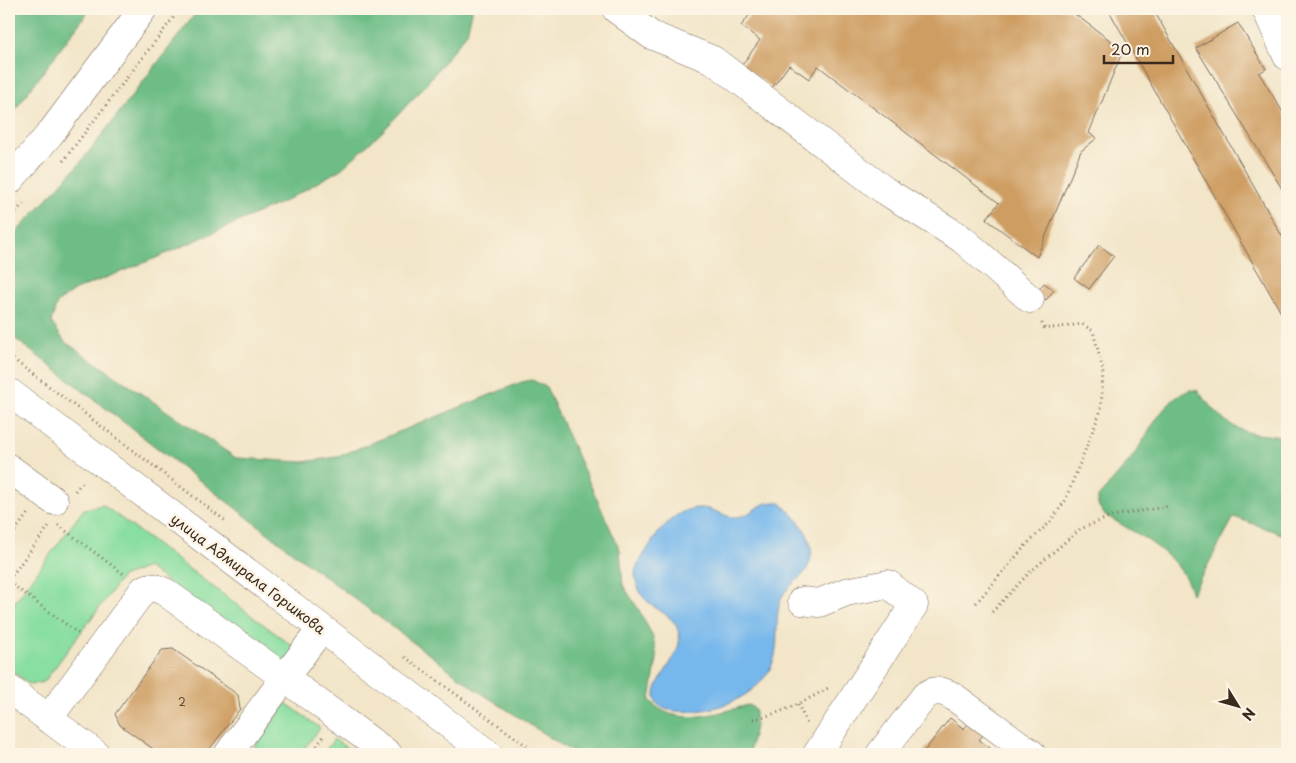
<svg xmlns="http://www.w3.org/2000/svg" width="1296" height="763" viewBox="0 0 1296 763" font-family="'Playpen Sans',sans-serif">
<rect width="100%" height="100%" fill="#fcf5e5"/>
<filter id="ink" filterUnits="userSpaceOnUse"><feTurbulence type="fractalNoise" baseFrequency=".02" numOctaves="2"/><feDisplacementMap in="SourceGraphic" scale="10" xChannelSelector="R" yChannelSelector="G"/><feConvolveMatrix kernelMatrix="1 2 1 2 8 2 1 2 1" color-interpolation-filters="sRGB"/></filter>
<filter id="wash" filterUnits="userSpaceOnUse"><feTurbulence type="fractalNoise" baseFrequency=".0096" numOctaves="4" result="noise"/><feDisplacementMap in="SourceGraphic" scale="20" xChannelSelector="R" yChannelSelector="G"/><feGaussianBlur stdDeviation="1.12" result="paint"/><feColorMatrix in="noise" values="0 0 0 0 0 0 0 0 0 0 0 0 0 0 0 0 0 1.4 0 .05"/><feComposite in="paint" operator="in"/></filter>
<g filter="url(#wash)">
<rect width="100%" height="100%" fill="#f2e5c8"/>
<g fill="#89dea1" stroke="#628460">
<polygon points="103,505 291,645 294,654 284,668 147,567 122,577 44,682 30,685 9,669 9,610 84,509"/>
<polygon points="286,703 320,728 300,754 257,754 252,750"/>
<polygon points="334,739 355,754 323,754"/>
</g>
<g fill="#6ebd87" stroke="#547452">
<polygon points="9,9 90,9 9,118"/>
<path d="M199 9H472V11L467 33 422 89 383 131 341 169 285 201 156 258 75 290 57 303 51 322 65 342 236 458 303 462 337 457 522 382 532 380 546 387 620 550 623 585 639 610 653 637 657 658 650 700C673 729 718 713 748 705L755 709V726L749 754H576L569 750 478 691 295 554 9 334V240L81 162Z"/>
<path d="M1190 390 1198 391C1213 411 1230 430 1256 434 1266 435 1277 436 1287 437V536L1234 517 1192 594C1181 553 1137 535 1104 514L1098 505V497C1110 484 1122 470 1133 456 1150 433 1161 401 1190 390Z"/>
</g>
<path fill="#77b8ec" stroke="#597185" d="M779 502C799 518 823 545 805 572 798 581 787 586 782 597 772 619 782 645 771 667 755 699 712 714 677 711 670 710 662 710 657 703 645 683 688 656 678 630 671 610 646 610 638 587 632 571 636 567 645 553 658 531 679 502 708 509 718 511 726 518 737 517 748 516 757 506 767 503 771 502 775 502 779 502Z"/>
<g id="blocks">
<g fill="#ce9d62">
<polygon points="754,9 1068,9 1123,50 1089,133 1097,138 1081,151 1037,257 986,219 999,203 818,66 809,79 789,65 772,88 742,65 760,40 741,26"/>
<polygon points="1108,9 1153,9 1287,245 1287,323"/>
<polygon points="1238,23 1266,69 1259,73 1287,119 1287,197 1196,48"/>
<polygon points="1099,245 1114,256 1089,289 1074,278"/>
<polygon points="1044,283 1054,290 1046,300 1036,293"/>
<polygon points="173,649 238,695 240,709 206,754 160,754 120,725 115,714 162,650"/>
<polygon points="950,718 964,729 971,720 986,731 979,740 994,751 991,754 922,754"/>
<polygon points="769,750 783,753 782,754 768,754"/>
</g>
</g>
</g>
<g filter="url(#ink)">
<use href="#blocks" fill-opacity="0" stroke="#7b6b5a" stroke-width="1"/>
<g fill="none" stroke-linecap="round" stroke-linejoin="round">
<g stroke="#7b6b5a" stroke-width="29">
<g id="minor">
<polyline points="616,9 651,35 713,60 884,190 962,239 1030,299"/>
<polyline points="1266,9 1287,56"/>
<polyline points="9,468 54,501"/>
<polyline points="802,601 819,603 846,592 888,584 914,605 817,754"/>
<polyline points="9,689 96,754"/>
<path d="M48 719 144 589C152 586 157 588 165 592L285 678 388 754"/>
<polyline points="228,754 321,629"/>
<path d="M880 754 924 697C933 688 945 691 954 697L1032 754"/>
</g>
</g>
<g stroke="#7b6b5a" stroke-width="29">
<g id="major">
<polyline points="9,181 50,134 143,9"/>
<polyline points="9,392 488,754"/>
</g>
</g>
<g stroke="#7b6b5a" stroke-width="3" stroke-dasharray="1 4" stroke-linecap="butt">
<polyline points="63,161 180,9"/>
<polyline points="9,219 25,202"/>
<polyline points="9,356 227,522"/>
<polyline points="75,491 84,480"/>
<polyline points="58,525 125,575"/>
<polyline points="9,539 29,512"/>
<polyline points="9,579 49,526"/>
<polyline points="9,582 79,634"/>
<polyline points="976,603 1027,544 1049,523 1065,501 1101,410 1103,370 1093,331 1082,324 1045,329 1040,320"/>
<polyline points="992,612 1029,573 1080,529 1112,516 1170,506"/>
<polyline points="405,657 538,754"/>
<polyline points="798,704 807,724"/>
<path d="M753 719C781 714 805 701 830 687"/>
<polyline points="311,754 324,736"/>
</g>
<use href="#minor" stroke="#fff" stroke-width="28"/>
<use href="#major" stroke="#fff" stroke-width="28"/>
</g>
</g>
<g text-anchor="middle" stroke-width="5" stroke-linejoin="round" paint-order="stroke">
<g font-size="11" fill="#60472f">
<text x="182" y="706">2</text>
</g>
<g font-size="14" fill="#3b2a1e" stroke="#fcf5e5">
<text transform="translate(248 574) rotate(37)" y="5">улица Адмирала Горшкова</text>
</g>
</g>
<rect width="1296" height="763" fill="none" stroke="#fcf5e5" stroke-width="30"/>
<g transform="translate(1238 706) rotate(127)" stroke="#fcf5e5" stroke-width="4" paint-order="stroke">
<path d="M0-4L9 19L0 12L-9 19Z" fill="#3b2a1e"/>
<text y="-8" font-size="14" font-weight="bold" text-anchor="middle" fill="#3b2a1e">N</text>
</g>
<path d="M1104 55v8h69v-8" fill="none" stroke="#3b2a1e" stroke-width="2.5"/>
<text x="1111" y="55" font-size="15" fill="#3b2a1e" stroke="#fcf5e5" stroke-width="4" paint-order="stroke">20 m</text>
</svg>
